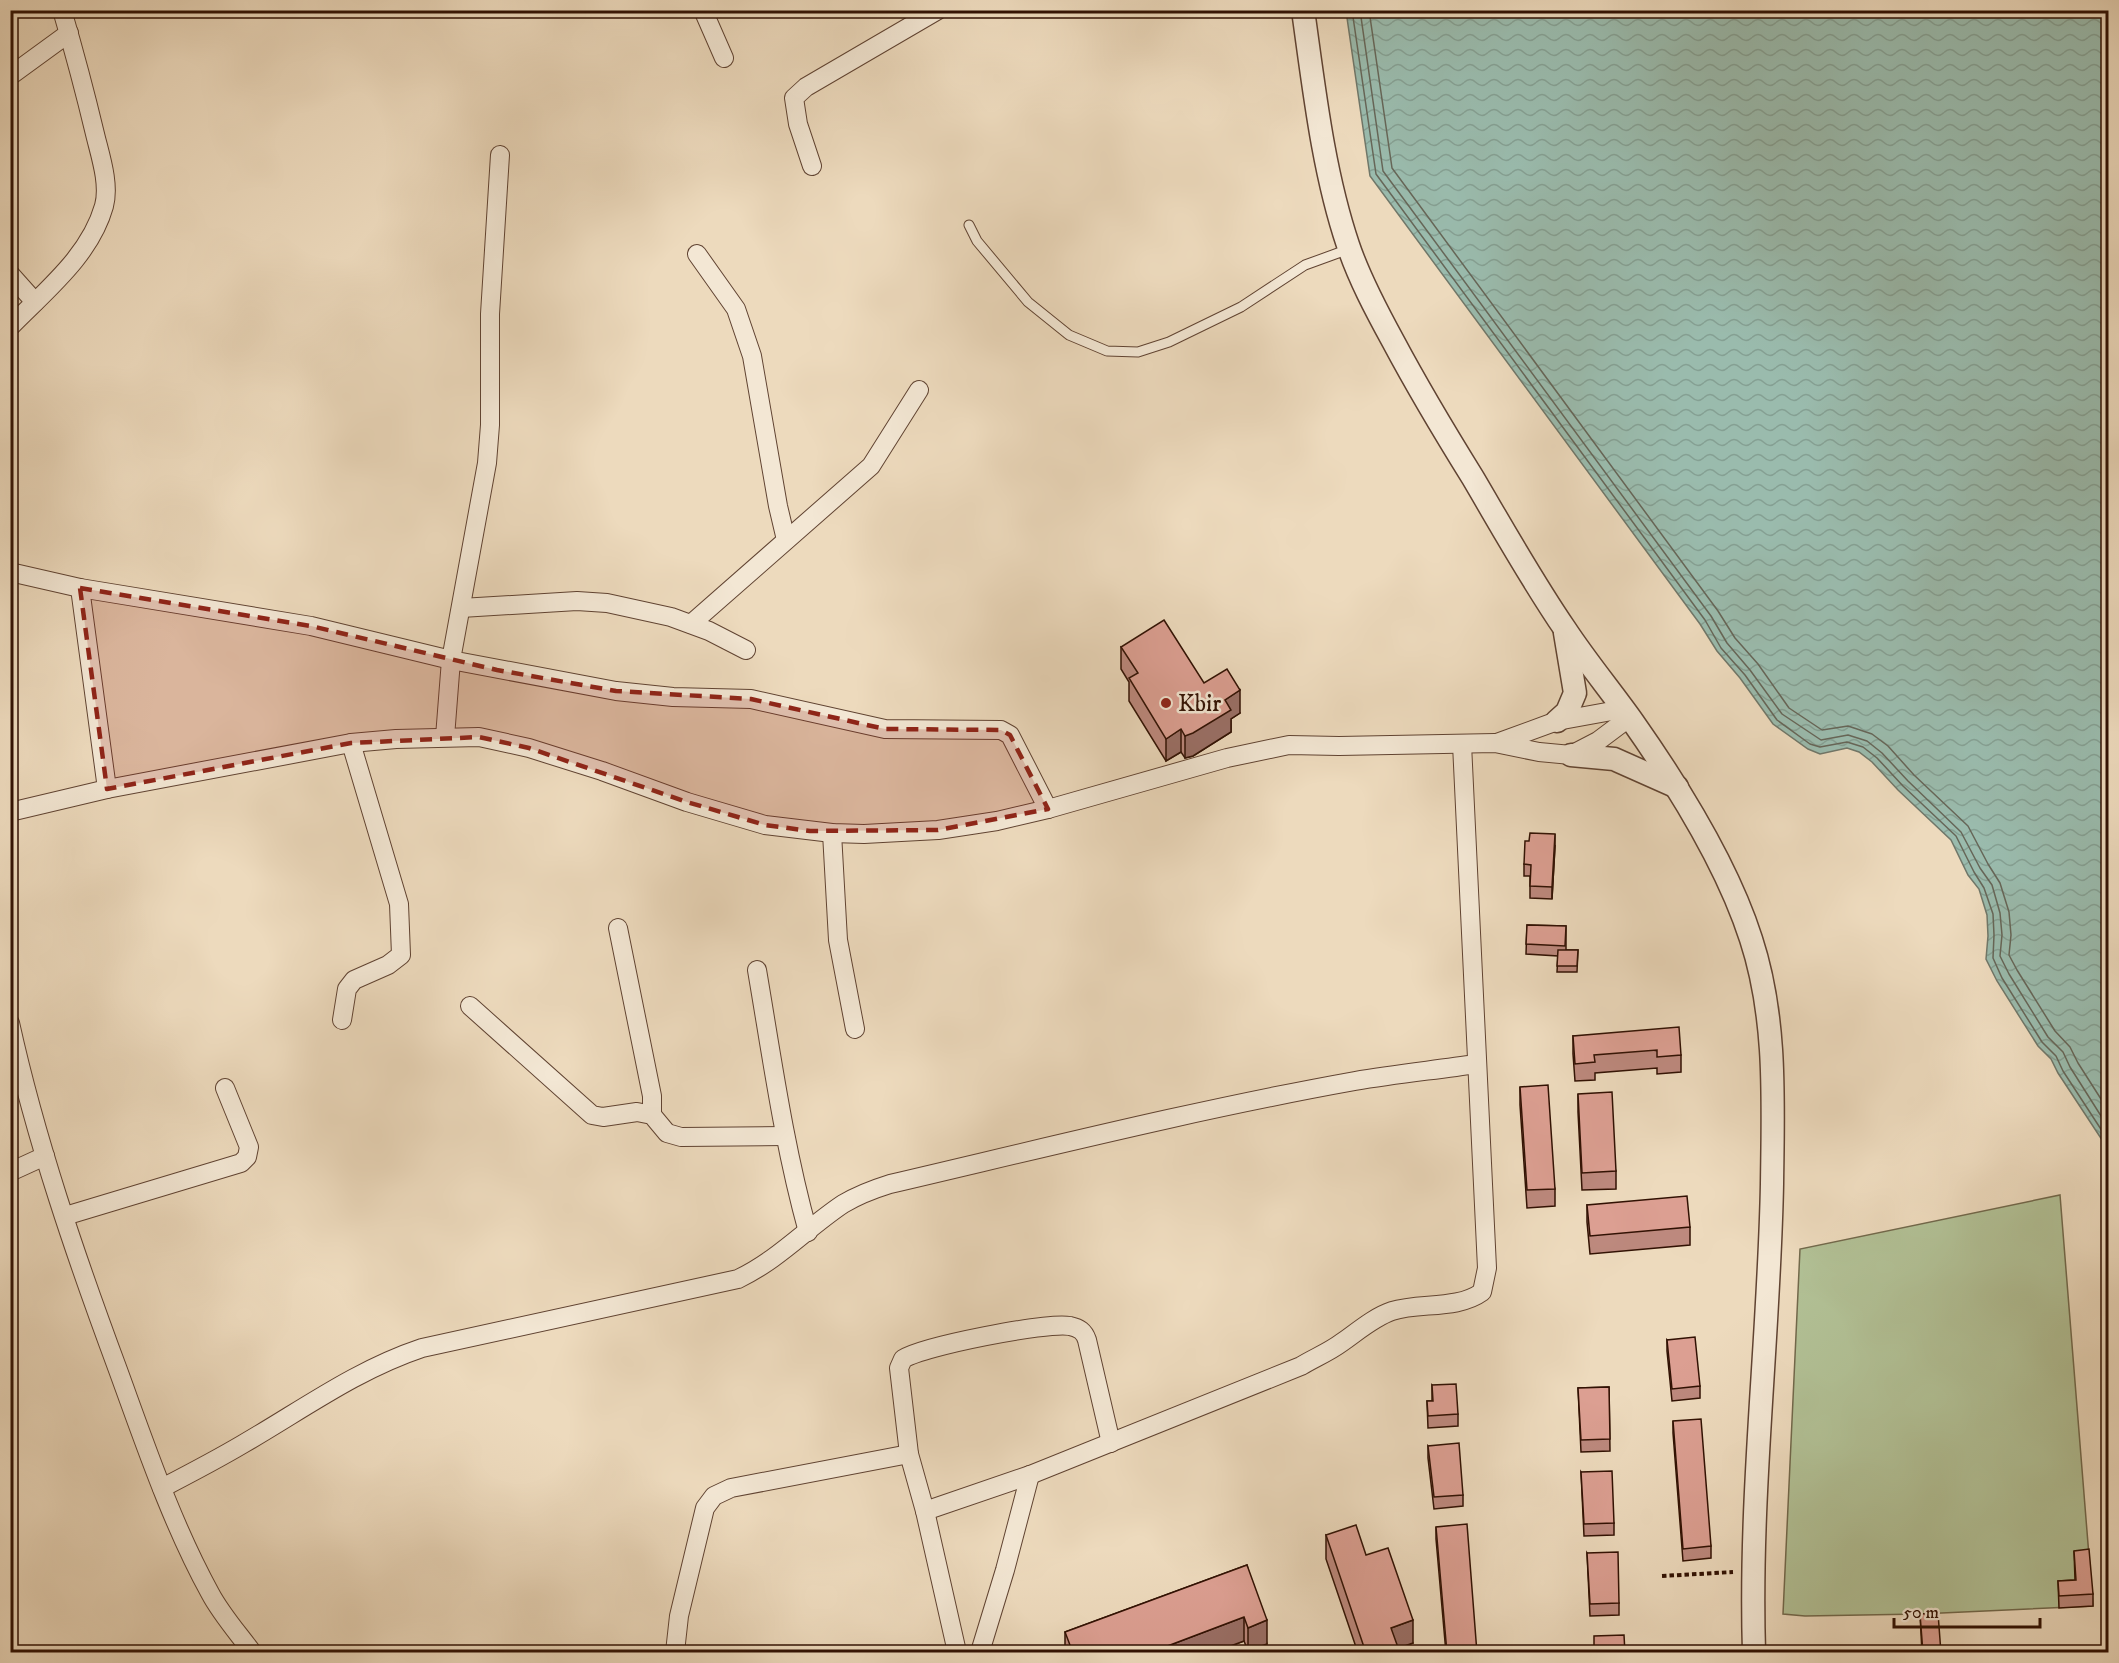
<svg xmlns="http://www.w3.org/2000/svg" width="2119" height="1663" viewBox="0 0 2119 1663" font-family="'IM FELL DW Pica',serif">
<defs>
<pattern id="water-waves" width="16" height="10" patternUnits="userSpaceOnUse" patternTransform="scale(1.5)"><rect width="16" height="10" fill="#9abbad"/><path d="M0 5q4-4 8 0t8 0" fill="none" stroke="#85a093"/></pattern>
</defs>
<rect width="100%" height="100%" fill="#eddabd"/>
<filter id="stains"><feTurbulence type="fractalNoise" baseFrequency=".00333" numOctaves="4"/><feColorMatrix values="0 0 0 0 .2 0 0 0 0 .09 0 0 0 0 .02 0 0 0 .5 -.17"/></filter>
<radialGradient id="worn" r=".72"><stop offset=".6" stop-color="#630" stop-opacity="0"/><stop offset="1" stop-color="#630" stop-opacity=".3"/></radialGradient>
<polygon fill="#b2c196" stroke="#72694c" stroke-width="1.5" points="2060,1195 2093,1606 1920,1614 1805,1616 1783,1614 1800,1249"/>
<polygon fill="url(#water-waves)" stroke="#707769" stroke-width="1.5" points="1346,11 2108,11 2108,1149 2058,1073 2051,1059 2038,1046 1997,981 1986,959 1988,936 1987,915 1979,889 1968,875 1951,840 1898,790 1872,762 1859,752 1847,748 1820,754 1808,749 1773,724 1740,678 1717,651 1700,624 1370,176"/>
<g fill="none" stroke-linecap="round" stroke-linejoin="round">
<g stroke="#666658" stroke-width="1.5">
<polyline points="1352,10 1376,174 1705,620 1721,648 1745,675 1777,720 1810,744 1820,747 1847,742 1863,747 1877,758 1903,786 1956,836 1974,872 1984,888 1993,914 1994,935 1993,958 2002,978 2042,1042 2056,1056 2063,1071 2108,1140"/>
<polyline points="1360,10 1383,171 1711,616 1727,643 1750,670 1782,714 1821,740 1848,735 1867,741 1882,753 1908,781 1961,832 1980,868 1992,885 2000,913 2002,935 2000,956 2009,974 2048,1037 2063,1052 2070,1067 2108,1127"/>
<polyline points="1369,10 1392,168 1718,611 1735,638 1758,664 1789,708 1822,730 1848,726 1872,734 1888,746 1914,775 1968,826 1988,864 2000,883 2009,912 2011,935 2009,955 2017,970 2055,1031 2070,1047 2078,1063 2108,1110"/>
</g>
<g stroke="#604332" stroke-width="11">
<polyline id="service" points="969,225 977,241 1028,302 1069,335 1107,351 1138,352 1169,342 1241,307 1305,265 1349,249"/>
</g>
<g stroke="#604332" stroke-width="20">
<g id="minor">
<polyline points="703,10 724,58"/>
<polyline points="10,76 69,33"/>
<polyline points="500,155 490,314 490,425 487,463 451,660 616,691 673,697 751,699 885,729 1001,730 1010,735 1048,809"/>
<polyline points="812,166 798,124 794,98 806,87 938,10"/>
<polyline points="697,254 736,309 752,356 778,506 786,540"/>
<polyline points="10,274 35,302"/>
<path d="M10 327C45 291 90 256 104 206 110 184 100 155 95 134 85 92 74 51 62 10"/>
<polyline points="10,572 80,588 107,789"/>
<polyline points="80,588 311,626 451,660 445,737"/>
<polyline points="461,608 577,601 607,603 671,617 709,631 746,650"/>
<polyline points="691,624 871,466 919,390"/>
<polyline points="1497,743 1557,721 1623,709"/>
<polyline points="10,812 107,789 351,743 396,739 479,737 529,748 602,771 687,802 765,825 832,833 864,834 938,830 997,821 1048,809 1227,758 1289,745 1339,746 1495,743 1539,752 1571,755 1598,741 1630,717"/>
<polyline points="832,833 838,940 855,1029"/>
<polyline points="618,928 652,1096 652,1115"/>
<path d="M757 970C772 1058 784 1146 808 1232"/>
<polyline points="470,1006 592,1115 603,1117 637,1112 652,1115 667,1133 681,1137 785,1136"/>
<polyline points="342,1020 347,989 354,980 388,965 401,955 399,904 351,743"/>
<path d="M10 1023C36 1141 76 1257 118 1370 145 1444 172 1524 210 1593 221 1614 238 1633 252 1652"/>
<polyline points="10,1172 45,1156"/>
<polyline points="65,1216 241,1163 247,1157 249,1147 225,1088"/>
<path d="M162 1488C189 1474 216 1460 243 1444 302 1410 356 1370 422 1348L738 1279C778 1260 807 1228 843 1204 858 1195 874 1189 890 1184 1044 1148 1199 1109 1355 1081 1395 1074 1436 1070 1476 1064"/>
<path d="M925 1511 1030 1475 1301 1366C1314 1358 1329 1352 1341 1343 1357 1332 1374 1317 1392 1311 1420 1302 1457 1310 1482 1292L1487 1268 1462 744"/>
<polyline points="675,1652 679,1616 705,1508 714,1496 731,1488 909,1454"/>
<path d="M957 1652 925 1511 909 1454 899 1368 903 1359C924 1346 1046 1322 1070 1326 1079 1328 1084 1331 1087 1340L1111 1443"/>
<polyline points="980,1652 1005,1570 1030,1475"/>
</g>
</g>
<g stroke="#604332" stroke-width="25">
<g id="tertiary">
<path d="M1303 10C1314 88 1323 171 1348 245 1359 278 1376 310 1393 341 1418 388 1445 433 1473 478 1503 529 1532 581 1565 629 1586 661 1611 691 1633 722 1678 786 1727 864 1751 939 1777 1018 1773 1102 1772 1184 1769 1340 1749 1496 1754 1652"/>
<polyline points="1557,721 1567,712 1575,693 1565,633"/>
<polyline points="1571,755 1614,759 1677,787"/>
</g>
</g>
<polyline stroke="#311103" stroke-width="4" stroke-dasharray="4.5 3" stroke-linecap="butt" points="1662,1576 1733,1572"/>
<use href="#service" stroke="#f3e7d4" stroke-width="9"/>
<use href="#minor" stroke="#f3e7d4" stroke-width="18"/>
<use href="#tertiary" stroke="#f3e7d4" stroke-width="22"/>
</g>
<g fill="#bd897e" stroke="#311103" stroke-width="1.5">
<polygon points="1121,647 1204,683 1240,713 1231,719 1231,732 1193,756 1185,758 1181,752 1166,761 1129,701 1129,682 1121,669"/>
<polygon points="1555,846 1552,899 1530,898 1530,876 1524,876 1524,864"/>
<polygon points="1527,925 1566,926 1566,950 1578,950 1577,972 1557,972 1558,956 1526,954"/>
<polygon points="1573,1036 1681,1055 1681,1072 1657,1074 1657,1068 1595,1073 1595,1080 1575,1081 1573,1054"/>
<polygon points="1520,1087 1555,1189 1555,1206 1527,1208 1520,1105"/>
<polygon points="1578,1094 1616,1171 1616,1189 1582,1190 1578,1112"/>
<polygon points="1587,1205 1690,1227 1690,1245 1590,1254 1587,1222"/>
<polygon points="1667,1340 1700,1386 1700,1398 1672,1401 1667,1351"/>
<polygon points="1432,1385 1458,1414 1458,1426 1428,1428 1427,1401 1432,1401"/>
<polygon points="1609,1387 1610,1451 1581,1452 1578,1388"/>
<polygon points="1673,1421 1711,1546 1711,1558 1683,1561 1673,1433"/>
<polygon points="1428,1446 1463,1495 1463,1506 1434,1509 1428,1458"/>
<polygon points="1581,1472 1614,1523 1614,1535 1584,1536"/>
<polygon points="1436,1527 1477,1653 1446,1653 1436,1539"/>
<polygon points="1326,1535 1366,1555 1413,1643 1398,1648 1400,1653 1358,1653 1326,1559"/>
<polygon points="2074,1551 2093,1594 2093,1606 2059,1608 2058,1581 2075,1580"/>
<polygon points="1587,1553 1619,1603 1619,1615 1590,1616"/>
<polygon points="1247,1565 1267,1644 1248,1651 1244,1641 1212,1653 1065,1653 1065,1632"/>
<polygon points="1920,1614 1941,1653 1922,1653"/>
</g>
<g fill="#9a6f66" stroke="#311103" stroke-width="1.5">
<polygon points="1240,690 1240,713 1231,719 1231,732 1193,756 1185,758 1185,736 1225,700"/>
<polygon points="1181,729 1181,752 1166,761 1166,739"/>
<polygon points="1555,834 1555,846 1552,899 1552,887"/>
<polygon points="1244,1617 1244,1641 1212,1653 1149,1653"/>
<polygon points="1267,1620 1267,1644 1248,1651 1248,1628"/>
<polygon points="1413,1620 1413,1643 1391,1651 1391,1628"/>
</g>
<g fill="#dc9f92" stroke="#311103" stroke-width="1.5">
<polygon points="1164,620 1204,683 1227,669 1240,690 1225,700 1231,710 1193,733 1185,736 1181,729 1166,739 1129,678 1138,673 1121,647"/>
<polygon points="1530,833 1555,834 1552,887 1530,886 1531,865 1524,864 1525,841 1529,841"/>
<polygon points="1527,925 1566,926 1565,946 1526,944"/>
<polygon points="1558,950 1578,950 1577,966 1557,966"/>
<polygon points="1679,1027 1681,1055 1657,1057 1657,1050 1594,1055 1595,1062 1575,1064 1573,1036"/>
<polygon points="1548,1085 1555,1189 1527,1190 1520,1087"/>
<polygon points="1612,1092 1616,1171 1582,1173 1578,1094"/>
<polygon points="1687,1196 1690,1227 1590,1236 1587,1205"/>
<polygon points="1695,1337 1700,1386 1672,1389 1667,1340"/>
<polygon points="1456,1384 1458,1414 1428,1416 1427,1401 1433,1401 1432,1385"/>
<polygon points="1609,1387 1610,1439 1581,1440 1578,1388"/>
<polygon points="1701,1419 1711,1546 1683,1549 1673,1421"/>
<polygon points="1459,1443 1463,1495 1434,1497 1428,1446"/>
<polygon points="1612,1471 1614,1523 1584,1524 1581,1472"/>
<polygon points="1467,1524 1477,1653 1447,1653 1436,1527"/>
<polygon points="1356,1525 1366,1555 1388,1548 1413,1620 1391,1628 1400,1653 1366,1653 1326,1535"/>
<polygon points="2089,1549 2093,1594 2059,1596 2058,1581 2076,1580 2074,1551"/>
<polygon points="1618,1552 1619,1603 1590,1604 1587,1553"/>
<polygon points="1247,1565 1267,1620 1248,1628 1244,1617 1149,1653 1073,1653 1065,1632"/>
<polygon points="1938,1613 1941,1653 1923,1653 1920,1614"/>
<polygon points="1624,1635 1625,1653 1594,1653 1594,1636"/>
<polygon points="1317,1647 1319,1653 1303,1653"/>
</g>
<path fill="#8f2418" fill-opacity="0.2" stroke="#8f2418" stroke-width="4.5" stroke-dasharray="12 8" stroke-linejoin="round" d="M80 588 311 626 497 670 616 691 751 699 885 729 1001 730 1010 735 1048 809 938 830 810 831 765 825 687 802 529 748 479 737 351 743 107 789Z"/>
<circle fill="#8f2418" stroke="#f3e7d4" stroke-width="2" cx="1166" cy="703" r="6"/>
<g text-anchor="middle" stroke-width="5" stroke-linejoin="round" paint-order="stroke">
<g font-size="24" fill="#311103" stroke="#f3e7d4" text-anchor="start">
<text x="1178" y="711">Kbir</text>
</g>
</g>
<rect width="2119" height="1663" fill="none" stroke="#eddabd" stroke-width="36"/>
<rect x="12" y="12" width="2095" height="1639" fill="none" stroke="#311103" stroke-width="3"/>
<rect x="18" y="18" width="2083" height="1627" fill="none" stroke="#311103" stroke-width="1.5"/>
<path d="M1894 1618v9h146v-9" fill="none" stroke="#311103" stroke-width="3"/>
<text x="1903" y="1618" font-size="18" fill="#311103" stroke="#f3e7d4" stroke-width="4.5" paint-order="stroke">50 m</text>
<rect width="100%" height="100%" filter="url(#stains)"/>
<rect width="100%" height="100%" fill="url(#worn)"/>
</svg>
